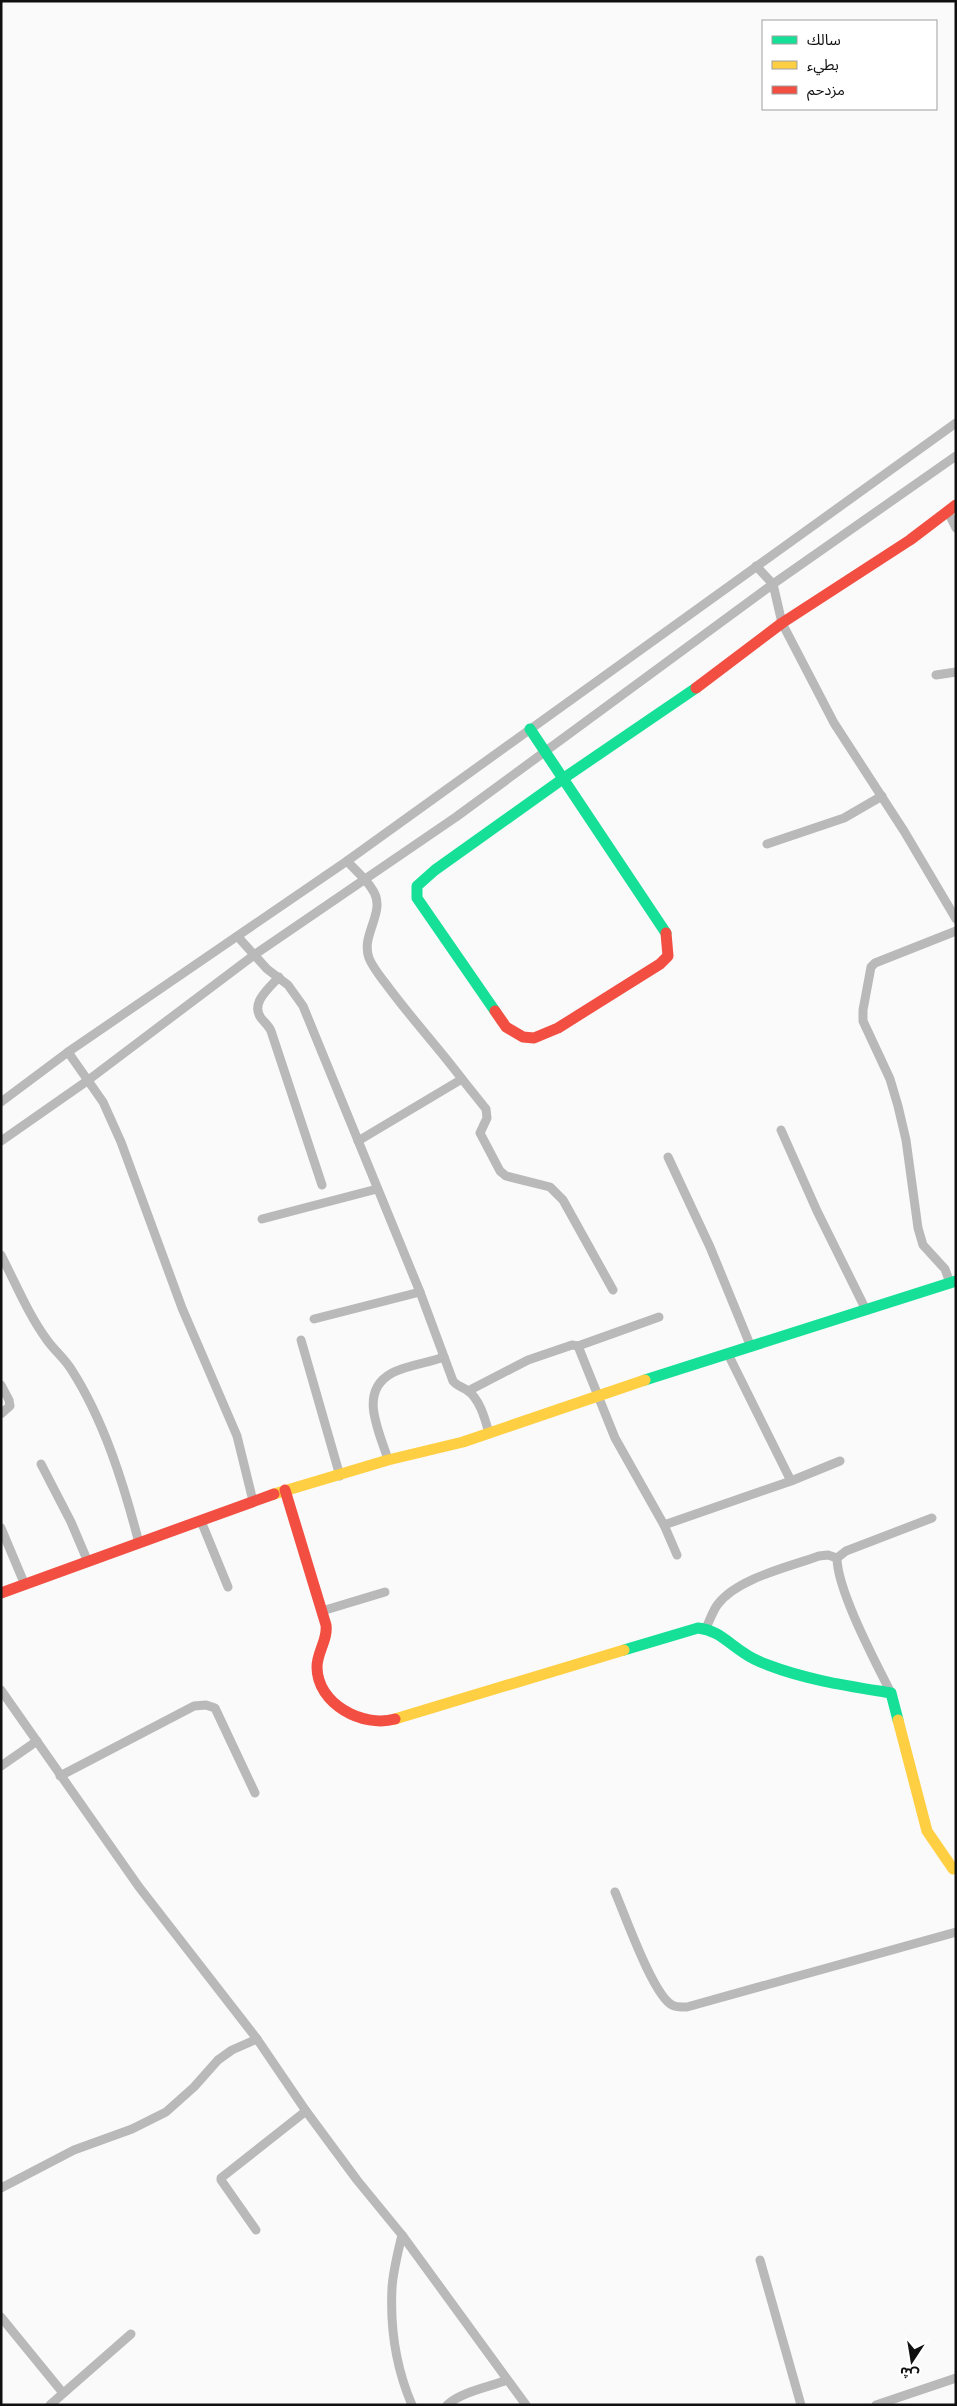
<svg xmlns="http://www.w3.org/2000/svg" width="957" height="2406" viewBox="0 0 957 2406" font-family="'Source Sans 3','Noto Sans Arabic',sans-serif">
<rect width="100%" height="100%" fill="#fafafa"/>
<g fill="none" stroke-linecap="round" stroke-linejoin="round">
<g stroke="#b9b9b9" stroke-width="9">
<polyline points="948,512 956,528"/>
<polyline points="756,566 773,584 782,623 834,723 904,831 956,919"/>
<polyline points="936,675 956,672"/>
<polyline points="767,844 844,818 882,796"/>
<path d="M347 861C355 870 366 879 372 889 388 911 360 934 369 958 373 968 380 976 386 984 410 1017 438 1047 462 1079L358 1141"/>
<path d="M238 937 267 969 288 985 303 1006 420 1292 453 1381C457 1386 462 1387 467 1390 480 1399 485 1419 489 1433"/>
<path d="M279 977C269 988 250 1003 261 1018 265 1023 269 1026 271 1031L322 1185"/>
<polyline points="68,1052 103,1102 121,1142 182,1308 237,1436 253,1501"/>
<polyline points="462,1079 486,1109 487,1118 480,1133 500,1171 506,1176 550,1187 563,1200 613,1290"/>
<polyline points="1,1102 68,1052 347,861 956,423"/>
<polyline points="781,1130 817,1211 866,1310"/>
<polyline points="1,1141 87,1081 254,955 456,817 773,584 956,456"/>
<polyline points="668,1157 710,1247 751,1347"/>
<polyline points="262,1219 377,1189"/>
<path d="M1 1255C16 1284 28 1314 47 1340 54 1350 64 1358 71 1369 104 1420 124 1485 139 1543"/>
<polyline points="950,1283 945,1269 923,1245 918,1228 906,1140 898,1106 890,1079 863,1021 863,1010 871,967 875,963 956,931"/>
<polyline points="314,1319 420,1292"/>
<polyline points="301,1340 340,1476"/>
<polyline points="578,1346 659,1317"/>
<polyline points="728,1354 791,1481"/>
<polyline points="1,1385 9,1400 10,1406 1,1414"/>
<polyline points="468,1391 528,1360 572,1345 578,1346 615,1438 664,1525 677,1555"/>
<path d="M388 1460C380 1432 357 1392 392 1373 407 1365 428 1363 444 1357"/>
<polyline points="41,1464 71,1522 88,1562"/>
<polyline points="201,1521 228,1587"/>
<polyline points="664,1525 791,1481 840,1461"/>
<polyline points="1,1528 25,1585"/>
<polyline points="322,1611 385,1592"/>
<path d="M706 1628C710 1620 713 1610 718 1604 738 1578 789 1567 819 1556L828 1555 837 1558"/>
<polyline points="1,1690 139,1887 257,2039 306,2111 357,2180 402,2235 526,2405"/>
<path d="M891 1693C876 1663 837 1590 837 1558L846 1551 932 1518"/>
<polyline points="1,1766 37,1741"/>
<polyline points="60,1776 194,1706 206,1705 215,1708 255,1793"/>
<path d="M615 1892C625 1915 653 1995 672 2005 677 2008 682 2007 687 2007L956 1932"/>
<polyline points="1,2188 74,2150 132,2129 166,2112 194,2087 218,2060 232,2050 257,2039"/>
<polyline points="256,2230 221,2180 221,2178 306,2111"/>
<path d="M402 2235C398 2252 393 2271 392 2288 390 2328 396 2368 412 2405"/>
<polyline points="760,2260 801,2405"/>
<polyline points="1,2317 63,2393"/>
<polyline points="50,2405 131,2334"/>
<path d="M447 2405C461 2392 489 2387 507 2380"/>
<polyline points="876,2405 956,2378"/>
</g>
<g stroke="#16e098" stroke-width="11">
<polyline points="530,729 666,933"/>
<polyline points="495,1011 417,898 417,886 435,870 564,778 696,688"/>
<polyline points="645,1380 956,1281"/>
<path d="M624 1650 698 1628C718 1630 728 1643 744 1653 751 1658 760 1662 768 1665 807 1680 849 1686 891 1693L898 1720"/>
</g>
<g stroke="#ffcf43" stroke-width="11">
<polyline points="274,1494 388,1460 463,1442 645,1380"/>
<polyline points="395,1719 624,1650"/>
<polyline points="898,1720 927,1831 953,1869"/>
</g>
<g stroke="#f24e42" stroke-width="11">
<polyline points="696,688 782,623 910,540 956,505"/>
<polyline points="495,1011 506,1027 523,1037 534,1038 558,1028 660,964 668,956 666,933"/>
<path d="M285 1490 326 1625C328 1640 317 1652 317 1667 317 1704 363 1728 395 1719"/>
<polyline points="1,1593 274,1494"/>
</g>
</g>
<rect width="957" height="2406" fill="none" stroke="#0f100f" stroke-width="5"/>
<rect x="762" y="20" width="175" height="90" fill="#ffffff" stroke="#9f9f9f"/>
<rect x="772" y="36" width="25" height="8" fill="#16e098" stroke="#9f9f9f"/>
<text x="807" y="45" font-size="15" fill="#0f100f">سالك</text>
<rect x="772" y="61" width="25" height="8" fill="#ffcf43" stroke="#9f9f9f"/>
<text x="807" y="70" font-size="15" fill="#0f100f">بطيء</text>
<rect x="772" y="86" width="25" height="8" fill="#f24e42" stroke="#9f9f9f"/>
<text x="807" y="95" font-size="15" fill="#0f100f">مزدحم</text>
<g transform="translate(912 2361) rotate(192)" stroke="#ffffff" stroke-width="4" paint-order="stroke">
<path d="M0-4L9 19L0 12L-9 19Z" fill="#0f100f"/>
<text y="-8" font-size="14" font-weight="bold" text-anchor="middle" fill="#0f100f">ش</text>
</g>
</svg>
